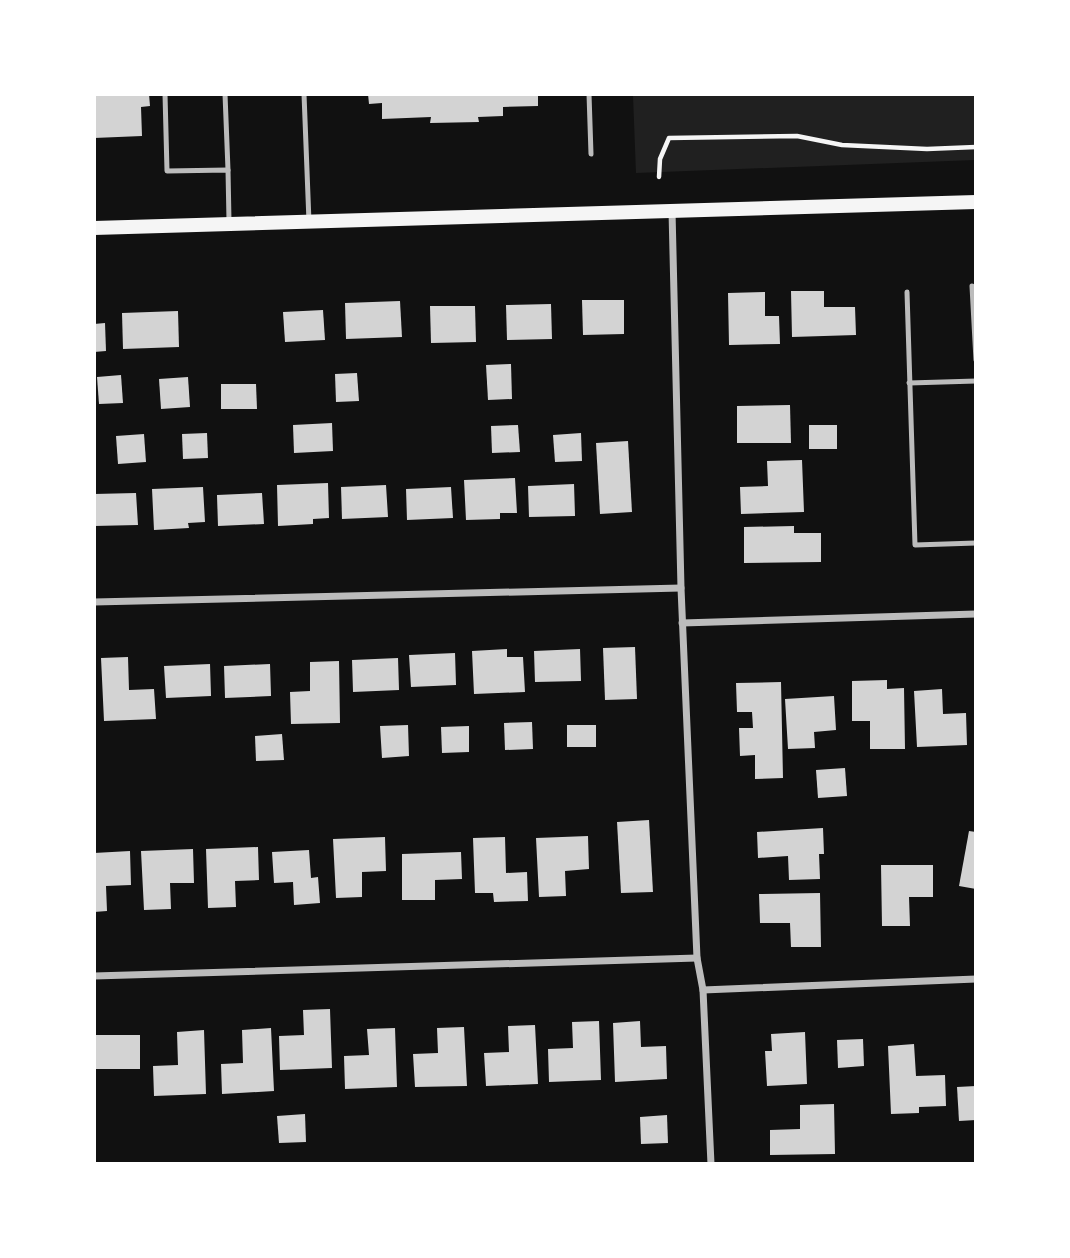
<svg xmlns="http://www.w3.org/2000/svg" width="1070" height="1258" viewBox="0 0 1070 1258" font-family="Arial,sans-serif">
<rect width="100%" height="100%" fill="#111"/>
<polygon fill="#202020" points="633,95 975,95 975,160 636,173"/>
<g fill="#d3d3d3">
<polygon points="94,94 149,94 150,106 141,107 142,136 94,138"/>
<polygon points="368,94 538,94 538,106 503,107 503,116 478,117 479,122 430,123 431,117 382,119 382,103 369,104"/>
<polygon points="791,291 824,291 824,307 855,307 856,335 792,337"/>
<polygon points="765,292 765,316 779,316 780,344 729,345 728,293"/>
<polygon points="582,300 624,300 624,334 583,335"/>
<polygon points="400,301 402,337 346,339 345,303"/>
<polygon points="551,304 552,339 507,340 506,305"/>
<polygon points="430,306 475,306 476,342 431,343"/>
<polygon points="323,310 325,340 285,342 283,312"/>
<polygon points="178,311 179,347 123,349 122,313"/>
<polygon points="105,323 106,351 94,352 94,324"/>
<polygon points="511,364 512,399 488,400 486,365"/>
<polygon points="357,373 359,401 336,402 335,374"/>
<polygon points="121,375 123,403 99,404 97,377"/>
<polygon points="188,377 190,407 161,409 159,379"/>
<polygon points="221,384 256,384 257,409 221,409"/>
<polygon points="790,405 791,443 737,443 737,406"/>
<polygon points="332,423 333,451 294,453 293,425"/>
<polygon points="518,425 520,452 492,453 491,426"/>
<rect x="809" y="425" width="28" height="24"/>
<polygon points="207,433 208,458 183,459 182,434"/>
<polygon points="581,433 582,461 555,462 553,435"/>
<polygon points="144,434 146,462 118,464 116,436"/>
<polygon points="628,441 632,512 600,514 596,443"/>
<polygon points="802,460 804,512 741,514 740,487 768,486 767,461"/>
<polygon points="515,478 517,513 500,513 500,519 466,520 464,480"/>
<polygon points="328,483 329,518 313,519 313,524 278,526 277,485"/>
<polygon points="574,484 575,516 529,517 528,486"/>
<polygon points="386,485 388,517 342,519 341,487"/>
<polygon points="203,487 205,522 188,523 189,528 154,530 152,489"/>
<polygon points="451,487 453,518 407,520 406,489"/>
<polygon points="136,493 138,525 94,526 94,494"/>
<polygon points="262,493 264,524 218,526 217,495"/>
<polygon points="794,526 794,533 821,533 821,562 744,563 744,527"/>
<polygon points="635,647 637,699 605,700 603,648"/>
<polygon points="507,649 507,657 523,657 525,692 474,694 472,651"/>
<polygon points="580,649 581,681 535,682 534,651"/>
<polygon points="455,653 456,685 411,687 409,655"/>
<polygon points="128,657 129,690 154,689 156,719 104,721 101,658"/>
<polygon points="398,658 399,690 353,692 352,660"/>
<polygon points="339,661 340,723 291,724 290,692 310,691 310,662"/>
<polygon points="210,664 211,696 166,698 164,666"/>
<polygon points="270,664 271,696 225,698 224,666"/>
<polygon points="887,680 887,689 904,688 905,749 870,749 870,721 852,721 852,681"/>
<polygon points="781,682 783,778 755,779 755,755 740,756 739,728 753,728 752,712 737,712 736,683"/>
<polygon points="942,689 943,714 966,713 967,745 917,747 914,691"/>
<polygon points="834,696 836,730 814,732 815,748 788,749 785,699"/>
<polygon points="532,722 533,749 505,750 504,723"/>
<polygon points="408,725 409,756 382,758 380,726"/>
<rect x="567" y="725" width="29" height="22"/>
<polygon points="469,726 469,752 442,753 441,727"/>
<polygon points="282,734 284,760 256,761 255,736"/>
<polygon points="845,768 847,796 818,798 816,770"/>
<polygon points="649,820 653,892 621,893 617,822"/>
<polygon points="823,828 824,854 819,854 820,879 789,880 788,856 758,858 757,832"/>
<polygon points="969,831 976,832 976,889 959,886"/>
<polygon points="588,836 589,869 565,871 566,896 539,897 536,838"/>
<polygon points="385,837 386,871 362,872 362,897 336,898 333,839"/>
<polygon points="505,837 506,873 527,872 528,901 494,902 493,893 475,893 473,838"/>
<polygon points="258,847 259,880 235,881 236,907 208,908 206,849"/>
<polygon points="193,849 194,883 170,883 171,909 144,910 141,851"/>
<polygon points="309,850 311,878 318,877 320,903 294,905 293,882 274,883 272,852"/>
<polygon points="130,851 131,885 106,886 107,911 94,912 94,853"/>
<polygon points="461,852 462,879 435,880 435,900 402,900 402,854"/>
<polygon points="881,865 933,865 933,897 909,897 910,926 882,926"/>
<polygon points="820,893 821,947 791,947 790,923 760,923 759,894"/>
<polygon points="330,1009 332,1068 280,1070 279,1036 304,1035 303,1010"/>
<polygon points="599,1021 601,1080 549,1082 548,1049 573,1048 572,1022"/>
<polygon points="640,1021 641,1047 666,1046 667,1079 615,1082 613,1023"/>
<polygon points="535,1025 538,1084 486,1086 484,1053 509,1052 508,1026"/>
<polygon points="464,1027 467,1086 415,1087 413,1054 438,1053 437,1028"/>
<polygon points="271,1028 274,1091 222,1094 221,1064 243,1063 242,1030"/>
<polygon points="395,1028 397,1087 345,1089 344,1056 369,1055 367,1029"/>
<polygon points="204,1030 206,1094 154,1096 153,1066 178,1065 177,1032"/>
<polygon points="805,1032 807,1084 767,1086 765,1051 772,1051 771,1034"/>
<rect x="94" y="1035" width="46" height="34"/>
<polygon points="863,1039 864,1066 838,1068 837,1040"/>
<polygon points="914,1044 916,1076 945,1075 946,1106 919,1107 919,1113 891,1114 888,1046"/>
<polygon points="976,1086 976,1120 959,1121 957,1087"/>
<polygon points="834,1104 835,1154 770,1155 770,1130 800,1129 800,1105"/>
<polygon points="305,1114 306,1142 279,1143 277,1116"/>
<polygon points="667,1115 668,1143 641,1144 640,1117"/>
</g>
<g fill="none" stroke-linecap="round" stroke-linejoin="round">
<polyline stroke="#f5f5f5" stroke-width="4.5" points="659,177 660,159 669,138 797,136 842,145 927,149 976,147"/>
<g stroke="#bcbcbc" stroke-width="5">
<polyline points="165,94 167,171 228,170 229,221"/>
<polyline points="225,94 228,170"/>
<polyline points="304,94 309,222"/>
<polyline points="589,94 591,154"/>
<polyline points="972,286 976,360"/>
<polyline points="907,292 915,545 976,543"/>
<polyline points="909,383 976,381"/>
</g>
<g stroke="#bcbcbc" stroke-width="7">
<polyline points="672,211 681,588 697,958 703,990 711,1164"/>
<polyline points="94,602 681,588"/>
<polyline points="682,623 976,614"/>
<polyline points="94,976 697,958"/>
<polyline points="703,990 976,979"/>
</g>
<polyline stroke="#f5f5f5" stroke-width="14" points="94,228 976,202"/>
</g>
<rect width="1070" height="1258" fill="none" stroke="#ffffff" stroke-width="192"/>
</svg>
